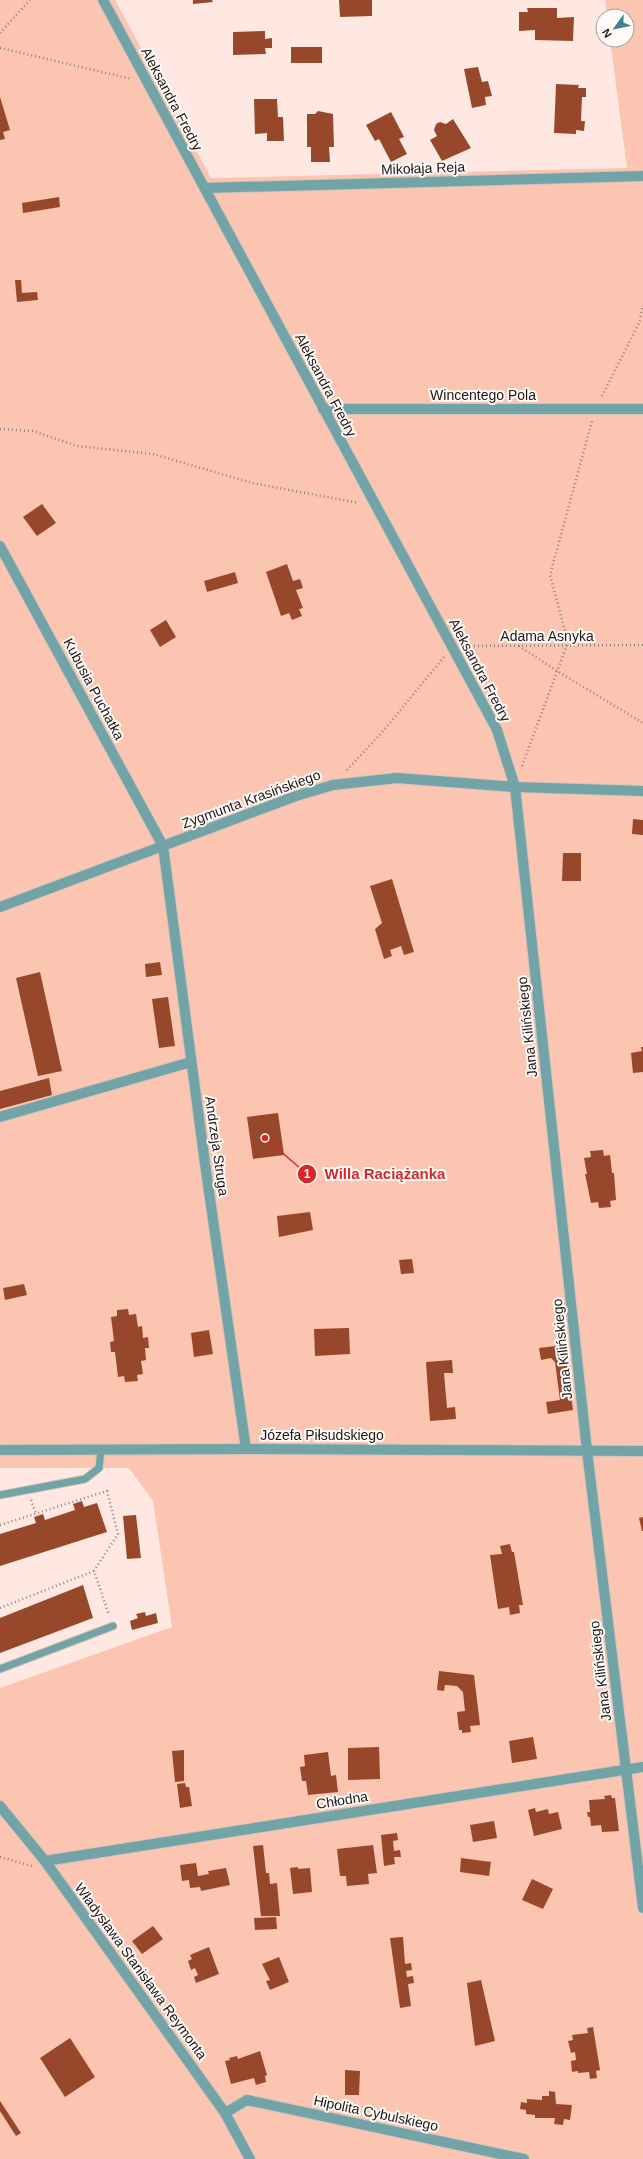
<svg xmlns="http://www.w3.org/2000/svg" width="643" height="2159" viewBox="0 0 643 2159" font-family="Arial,sans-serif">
<rect width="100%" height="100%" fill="#fee8e1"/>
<polygon fill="#fbc5b2" points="0,0 115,0 211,178 627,168 610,40 627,40 627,16 607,16 605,0 643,0 643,2159 0,2159 0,1688 172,1627 153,1501 129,1468 0,1468"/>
<g fill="#97472a">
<polygon points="193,0 212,0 213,2 193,4"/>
<polygon points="339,0 372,0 372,16 340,17"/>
<polygon points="527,8 557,8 557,18 574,17 573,41 535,40 535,30 519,31 519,12 528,12"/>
<polygon points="265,31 265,39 272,38 272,48 265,48 266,54 233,55 233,32"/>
<rect x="291" y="47" width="31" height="16"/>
<polygon points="478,67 482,82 488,81 492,96 485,97 486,105 472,108 464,69"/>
<polygon points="556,84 579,85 578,88 586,88 586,97 582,97 581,121 585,121 584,131 576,130 576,134 554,133"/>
<polygon points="0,97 10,130 3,132 5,139 0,140"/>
<polygon points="254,99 277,99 278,117 283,117 284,141 267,141 267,133 255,134"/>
<polygon points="318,111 333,114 334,147 329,147 330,162 311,162 311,147 307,147 307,114 315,114"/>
<polygon points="391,112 404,137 399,139 407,154 391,162 379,139 375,141 366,125"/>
<polygon points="453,119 471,148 442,161 430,140 437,136 434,130 436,124 440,122 446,124"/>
<polygon points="59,197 60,207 23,213 22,203"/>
<polygon points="15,280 21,280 22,293 37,292 38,300 17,302"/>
<polygon points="42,504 56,523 37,536 23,517"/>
<polygon points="287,564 293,581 300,579 303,588 296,590 303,608 299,609 302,616 292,620 289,613 281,616 266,572"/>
<polygon points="235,572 238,583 207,592 204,581"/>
<polygon points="166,620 176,637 160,647 150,630"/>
<polygon points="633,819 643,820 643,835 632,834"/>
<polygon points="563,853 581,853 581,881 562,881"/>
<polygon points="392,879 414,952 404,955 401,946 390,950 392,956 384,959 375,929 382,923 370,886"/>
<polygon points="160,962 162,975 146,977 145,964"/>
<polygon points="40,972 62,1071 38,1076 16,978"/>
<polygon points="168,997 175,1046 159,1048 152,999"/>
<polygon points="641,1047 643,1047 643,1072 633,1073 631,1053 642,1051"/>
<polygon points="49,1078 52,1095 0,1109 0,1091"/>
<polygon points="278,1113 284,1155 253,1159 247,1117"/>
<polygon points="603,1150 604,1156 610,1155 612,1173 614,1173 616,1200 610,1201 611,1207 599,1208 598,1202 591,1203 585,1174 587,1174 584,1158 591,1157 590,1151"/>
<polygon points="310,1212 313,1230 279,1237 277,1216"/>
<polygon points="412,1259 414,1273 401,1274 399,1260"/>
<polygon points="24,1284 27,1295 5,1300 3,1288"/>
<polygon points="128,1309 129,1315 136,1314 138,1327 142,1326 143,1338 148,1337 149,1348 145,1348 146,1360 141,1361 143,1374 137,1375 138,1381 125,1382 124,1376 118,1377 115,1352 111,1352 110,1342 114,1341 111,1317 117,1316 117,1310"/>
<polygon points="349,1328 350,1354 315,1356 314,1329"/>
<polygon points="209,1330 213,1354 194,1357 191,1333"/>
<polygon points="564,1345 573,1410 548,1414 546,1402 560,1400 555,1362 551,1358 541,1360 539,1348"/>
<polygon points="452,1360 453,1373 444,1373 447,1408 455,1407 456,1419 430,1421 426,1362"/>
<polygon points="82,1501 84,1507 97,1503 107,1532 0,1566 0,1534 36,1523 34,1517 43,1514 45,1520 75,1510 73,1504"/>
<polygon points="136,1515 141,1558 127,1559 123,1516"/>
<polygon points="643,1517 643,1531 642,1531 639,1518"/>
<polygon points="510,1544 512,1552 514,1552 523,1605 519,1605 520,1613 510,1615 509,1607 498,1609 490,1555 502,1554 500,1546"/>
<polygon points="83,1585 93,1618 0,1653 0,1618"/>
<polygon points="145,1612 146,1616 156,1613 158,1623 132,1630 130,1621 138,1618 136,1614"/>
<polygon points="439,1671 474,1675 480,1725 470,1726 471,1732 462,1733 462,1730 459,1730 457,1712 465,1711 463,1692 457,1686 445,1685 444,1691 437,1690"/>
<polygon points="533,1737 537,1759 512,1763 509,1741"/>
<polygon points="379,1747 380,1779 348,1780 348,1748"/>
<polygon points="184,1750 184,1781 175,1782 172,1751"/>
<polygon points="328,1752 331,1776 336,1775 338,1792 308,1795 306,1781 302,1781 300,1767 305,1766 304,1755"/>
<polygon points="185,1783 186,1787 189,1787 192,1806 180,1808 177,1784"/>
<polygon points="611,1795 612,1798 615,1798 619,1831 602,1832 601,1825 591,1826 590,1817 588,1817 587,1812 590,1812 589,1800 605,1799 604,1796"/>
<polygon points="535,1808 536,1812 548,1809 549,1814 558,1812 562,1829 534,1836 528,1810"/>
<polygon points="494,1821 497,1838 473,1842 470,1825"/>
<polygon points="397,1833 398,1840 393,1841 394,1851 400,1850 401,1857 394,1857 395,1864 384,1866 381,1835"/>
<polygon points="263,1845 266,1873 269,1873 270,1884 277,1883 280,1916 261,1916 253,1846"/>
<polygon points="373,1845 377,1873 368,1874 369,1884 347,1886 346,1876 340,1876 337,1849"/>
<polygon points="461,1858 491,1862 489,1876 460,1872"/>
<polygon points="196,1863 198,1876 209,1874 208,1871 226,1868 230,1885 201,1891 199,1882 200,1887 190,1888 189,1880 182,1881 180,1865"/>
<polygon points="298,1867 298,1869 310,1868 312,1892 293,1894 290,1868"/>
<polygon points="532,1879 553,1889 543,1909 522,1900"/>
<polygon points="276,1917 277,1929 255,1930 254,1918"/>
<polygon points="153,1926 163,1939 142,1954 132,1941"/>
<polygon points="403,1937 405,1964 411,1963 412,1970 406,1971 407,1977 413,1976 414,1983 408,1984 411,2006 400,2008 390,1938"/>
<polygon points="209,1947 219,1974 196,1983 194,1977 198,1975 195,1968 191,1970 188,1961 192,1959 190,1955"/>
<polygon points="279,1957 289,1982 270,1990 266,1981 270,1980 262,1964"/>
<polygon points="481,1980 495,2041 475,2046 467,1983"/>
<polygon points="593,2027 600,2070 596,2071 597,2078 590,2079 589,2072 578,2073 578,2071 572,2072 571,2061 576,2060 575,2052 571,2053 568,2041 573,2040 572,2035 588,2033 587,2028"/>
<polygon points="70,2038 95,2077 65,2097 40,2058"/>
<polygon points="260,2051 267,2075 265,2076 266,2082 256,2085 254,2078 231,2084 225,2061 230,2060 229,2058 237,2056 238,2059"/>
<polygon points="345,2070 360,2071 359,2095 345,2095"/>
<polygon points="549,2091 555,2092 556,2104 572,2105 570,2120 564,2119 563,2125 554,2124 555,2118 535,2118 535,2115 526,2114 526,2110 520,2109 521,2102 527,2103 527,2099 542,2100 542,2096 549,2096"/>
<polygon points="0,2101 21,2133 16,2136 0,2111"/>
</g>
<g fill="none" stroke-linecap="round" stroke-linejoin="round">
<g stroke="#d6c3bc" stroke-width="9">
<g id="service">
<polyline points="0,1495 85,1479 99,1468 101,1450"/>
<polyline points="0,1669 113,1626"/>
</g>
</g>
<g stroke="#d6c3bc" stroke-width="12">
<g id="minor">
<polyline points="103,0 497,730 515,787 587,1451 643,1908"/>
<polyline points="205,188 643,176"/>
<polyline points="323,409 643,409"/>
<polyline points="0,546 163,846 205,1164 246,1449"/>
<polyline points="0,907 296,796 333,785 397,778 515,787 643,791"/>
<polyline points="0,1117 191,1062"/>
<polyline points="0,1450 246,1449 643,1451"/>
<polyline points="45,1861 643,1767"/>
<polyline points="225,2113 247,2100 524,2159"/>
</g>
</g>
<g stroke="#d6c3bc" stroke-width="12">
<polyline id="tertiary" points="0,1806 45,1861 225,2113 250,2159"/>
</g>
<g stroke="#92837e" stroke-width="2.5" stroke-dasharray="1 3" stroke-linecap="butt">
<polyline points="0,33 30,0"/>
<polyline points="0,48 132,79"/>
<polyline points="602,396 639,323 643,305"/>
<polyline points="0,429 33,431 77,446 153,454 252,483 359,503"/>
<polyline points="466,646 643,645"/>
<polyline points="519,646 557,671 643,723"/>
<polyline points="522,766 568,642 550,575 592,421"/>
<polyline points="347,770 385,729 444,657"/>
<polyline points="31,1500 36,1514"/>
<polyline points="0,1525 107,1491 118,1534 94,1571"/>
<polyline points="0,1608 94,1571 109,1615"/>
<polyline points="0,1857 32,1866"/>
</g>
<use href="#service" stroke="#72a3a6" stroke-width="7"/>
<use href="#minor" stroke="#72a3a6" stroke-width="10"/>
<use href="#tertiary" stroke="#72a3a6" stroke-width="10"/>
</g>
<g text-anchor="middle" stroke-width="4" stroke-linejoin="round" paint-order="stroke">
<g font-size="14" fill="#1f1815" stroke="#fefaf8">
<text transform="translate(172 99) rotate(62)" y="5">Aleksandra Fredry</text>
<text transform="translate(423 168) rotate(-2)" y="5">Mikołaja Reja</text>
<text transform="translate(326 385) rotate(62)" y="5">Aleksandra Fredry</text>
<text x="483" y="400">Wincentego Pola</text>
<text x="547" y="641">Adama Asnyka</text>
<text transform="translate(480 670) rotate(62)" y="5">Aleksandra Fredry</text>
<text transform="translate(94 689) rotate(62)" y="5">Kubusia Puchatka</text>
<text transform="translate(251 799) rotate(-20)" y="5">Zygmunta Krasińskiego</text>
<text transform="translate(527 1027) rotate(-96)" y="5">Jana Kilińskiego</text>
<text transform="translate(217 1146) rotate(82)" y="5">Andrzeja Struga</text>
<text transform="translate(562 1349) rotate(-96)" y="5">Jana Kilińskiego</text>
<text x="322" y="1440">Józefa Piłsudskiego</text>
<text transform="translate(600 1671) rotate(-97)" y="5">Jana Kilińskiego</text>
<text transform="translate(342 1800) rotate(-9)" y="5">Chłodna</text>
<text transform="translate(141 1971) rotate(54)" y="5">Władysława Stanisława Reymonta</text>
<text transform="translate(376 2113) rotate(12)" y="5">Hipolita Cybulskiego</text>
</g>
</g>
<path fill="none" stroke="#d62828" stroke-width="1.5" d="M265 1138L307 1174"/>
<g fill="#d62828" stroke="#fefaf8" stroke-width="1.5">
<circle cx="265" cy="1138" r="4"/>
<circle cx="307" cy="1174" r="10"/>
</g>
<g font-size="12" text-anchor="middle" font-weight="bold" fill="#fff">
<text x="307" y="1178">1</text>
</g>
<g font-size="15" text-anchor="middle" font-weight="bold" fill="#d62828" stroke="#fefaf8" stroke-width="4" stroke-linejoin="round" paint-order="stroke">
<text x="385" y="1179">Willa Raciążanka</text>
</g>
<g transform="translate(615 28) rotate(237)"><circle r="19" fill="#fefaf8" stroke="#a5a09d"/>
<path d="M0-3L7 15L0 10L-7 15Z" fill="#3d8589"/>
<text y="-6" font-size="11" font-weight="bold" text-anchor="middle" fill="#1f1815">N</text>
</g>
</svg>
